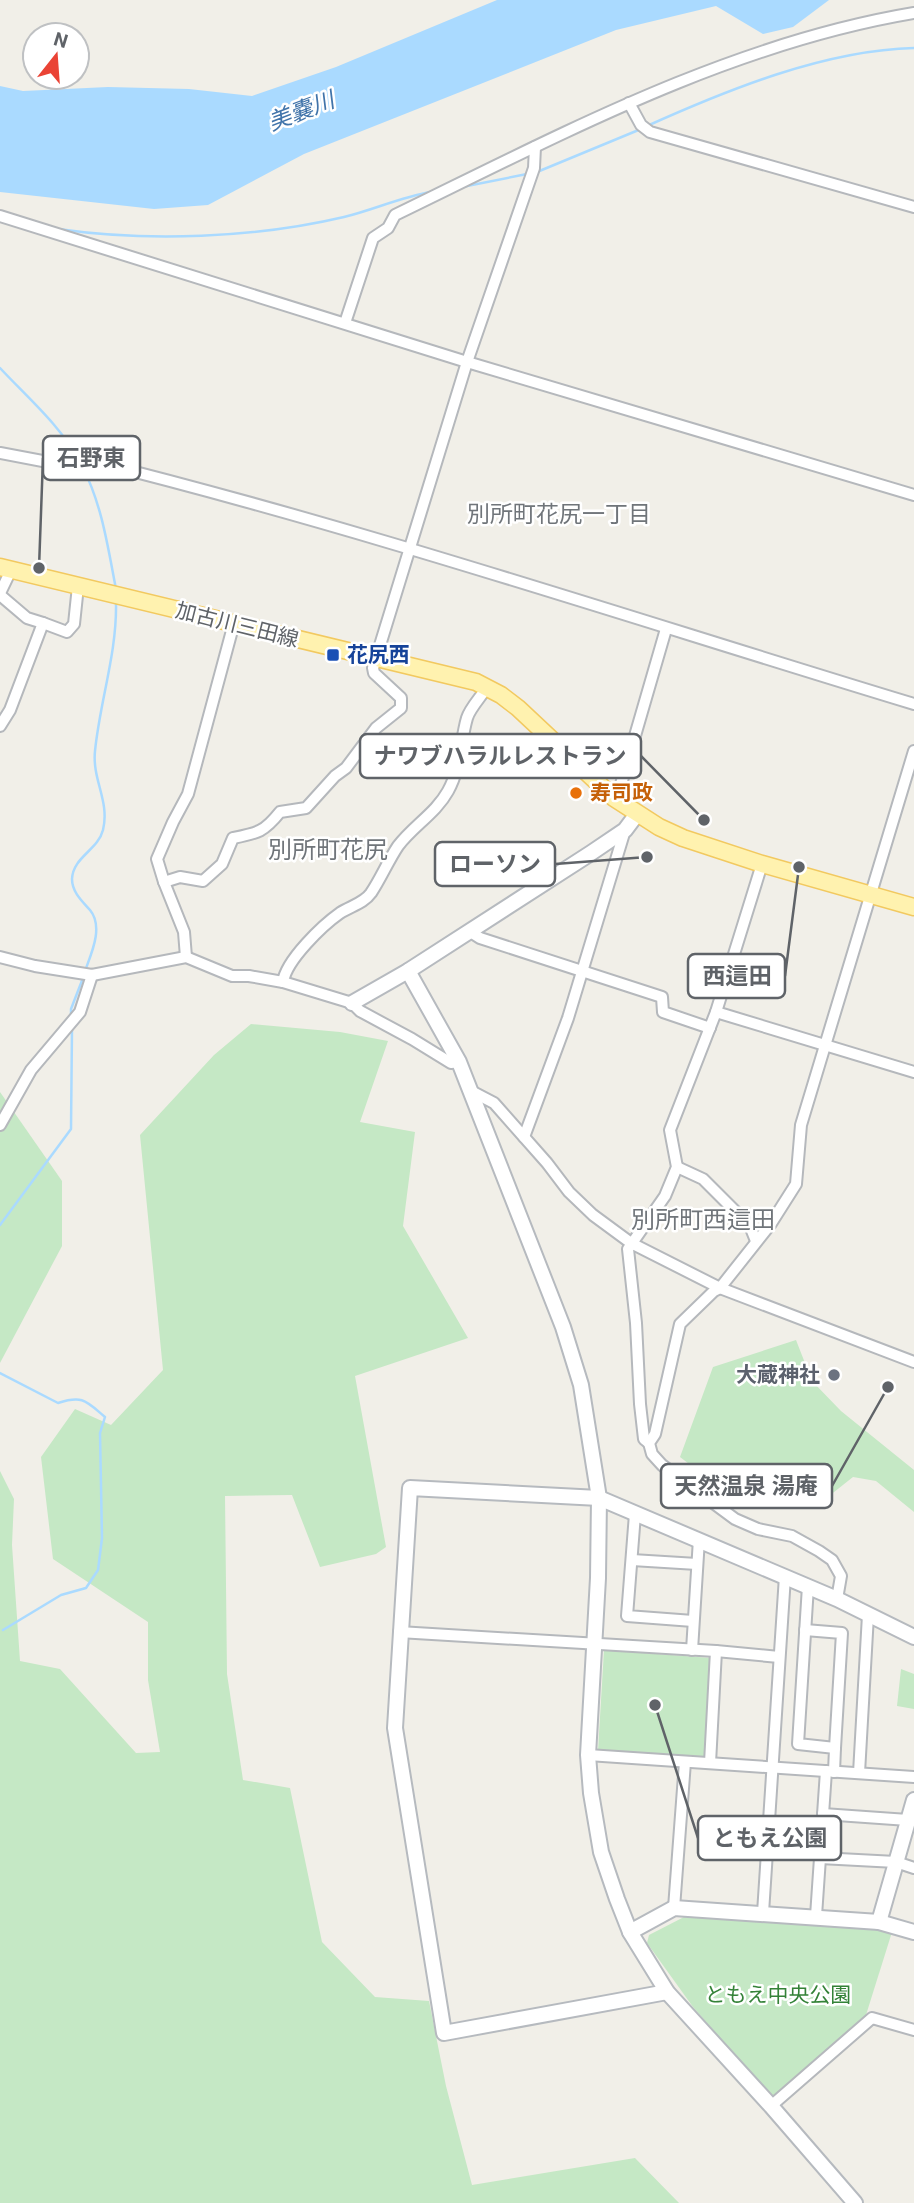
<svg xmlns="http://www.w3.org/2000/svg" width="914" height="2203" viewBox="0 0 914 2203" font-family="Roboto,'Noto Sans JP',sans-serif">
<rect width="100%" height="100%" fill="#f1efe8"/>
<g fill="#c5e8c5">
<polygon points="251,1024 340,1032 388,1041 360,1122 415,1132 403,1226 468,1338 355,1376 386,1547 376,1554 320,1567 292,1495 225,1496 227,1674 243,1780 290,1788 322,1942 375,1997 429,2001 446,2086 472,2185 635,2158 679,2203 0,2203 0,1471 14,1499 12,1545 20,1661 60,1669 136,1753 160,1752 148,1680 148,1622 53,1559 41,1457 75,1409 111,1425 163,1370 140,1135 214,1055"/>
<polygon points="0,1092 62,1181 62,1246 0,1363"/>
<polygon points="796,1340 812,1381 841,1411 914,1470 914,1512 876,1481 853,1477 819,1504 740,1503 680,1457 713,1367"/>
<polygon points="604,1650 711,1658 707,1759 598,1751"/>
<polygon points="901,1669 914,1674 914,1709 897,1706"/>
<polygon points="684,1917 875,1929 892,1932 866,2015 772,2098 693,2007 647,1943 649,1935"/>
</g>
<polygon fill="#aadaff" points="497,0 829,0 793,27 763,34 716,6 616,30 304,154 208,205 154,209 0,192 0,86 23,91 108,87 189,89 252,96 336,67"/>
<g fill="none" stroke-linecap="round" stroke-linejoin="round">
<g stroke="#aadaff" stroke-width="2.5">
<path d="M647 126C727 90 825 50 914 48"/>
<polyline points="537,172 641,129"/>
<polyline points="462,187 527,174"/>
<path d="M58 229C148 242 255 238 344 217 373 210 401 197 431 192"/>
<path d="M0 368C28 398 60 425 80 462"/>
<path d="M83 468C102 505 108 548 116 589"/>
<path d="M85 971C91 954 104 927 90 910 82 901 72 892 72 879 73 857 98 850 103 830 110 801 92 780 95 751 100 701 117 653 116 603"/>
<polyline points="71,1018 71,1009 83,978"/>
<polyline points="0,1225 71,1129 72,1028"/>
<path d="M0 1373 58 1403C83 1395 86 1401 105 1417L100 1433 102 1538 98 1570 86 1588 61 1595 3 1630"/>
</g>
<g stroke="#b5b8bc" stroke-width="14">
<g id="street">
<polyline points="629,103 641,125 650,132 914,207"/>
<polyline points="0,216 467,362 914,495"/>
<path d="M345 323 373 238 388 228 395 215C562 134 729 44 914 13"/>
<path d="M0 453 74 467 88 460C366 529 640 621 914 704"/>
<polyline points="0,593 11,570"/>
<polyline points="0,595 27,618 43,623"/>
<polyline points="0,726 10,710 43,623 67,632 74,624 78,586"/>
<polyline points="614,798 619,791 666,629"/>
<polyline points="164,882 157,859 173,822 188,794 234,623"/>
<polyline points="469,931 480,938 662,997 663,1012 710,1028"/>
<polyline points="0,957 35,966 92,975 186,957 232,976 249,976 283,982 352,1003 360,1011 412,1039 451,1063 459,1062"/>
<path d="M186 957 184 932 164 882 180 877 203 881 222 864 233 838C258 833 264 832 280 812L306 808 335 776 346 768 376 728 401 708V698L374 673 373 668 467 362 534 168 535 147"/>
<path d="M283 982C286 960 323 925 340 913 351 906 364 903 371 893 381 878 388 861 398 846 413 826 436 813 448 791 461 768 460 742 467 718 470 708 481 697 487 687"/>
<polyline points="716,1012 914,1072"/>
<polyline points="471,1091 494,1103 547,1163 569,1192 593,1215 631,1243 720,1288 914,1362"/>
<polyline points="0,1125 31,1070 80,1012 92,975"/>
<polyline points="524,1137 568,1018 625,830"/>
<polyline points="677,1167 703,1179 750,1226 756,1241"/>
<polyline points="649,1443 644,1439 640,1404 636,1323 628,1249 665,1196 677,1167 670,1130 716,1012 762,864"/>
<polyline points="635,1514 627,1616 693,1621"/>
<polyline points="632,1560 697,1564"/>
<polyline points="808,1586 798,1744 835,1748 834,1772"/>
<polyline points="837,1599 841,1576 832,1560 819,1551 792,1536 758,1529 735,1519 662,1465 652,1454 649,1443 655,1434 680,1324 714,1291 720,1288 770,1225 796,1184 801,1125 914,751"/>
<polyline points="805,1630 842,1633 835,1748"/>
<polyline points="399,1632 716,1651 779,1657"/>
<polyline points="692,1650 699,1539"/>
<polyline points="588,1755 914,1777"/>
<polyline points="710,1763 716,1651"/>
<polyline points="859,1773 868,1615"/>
<polyline points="823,1814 908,1820"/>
<polyline points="820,1858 896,1862 914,1868"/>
<polyline points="674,1908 685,1762"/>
<polyline points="763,1913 785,1576"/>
<polyline points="816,1916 826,1771"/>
<polyline points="771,2106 872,2018 914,2030"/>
</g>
</g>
<g stroke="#b6babf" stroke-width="18">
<g id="secondary">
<polyline points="408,971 459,1062 563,1327 581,1385 599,1498 598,1578 588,1755 591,1793 601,1852 617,1899 630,1932 667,1992 771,2106 855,2203"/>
<polyline points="352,1003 408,971 591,853 625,830 637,814"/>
<polyline points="879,1922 914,1800"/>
<polyline points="630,1932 674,1908 879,1922 914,1932"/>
<polyline points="667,1992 444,2033 395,1728 410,1488 599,1498 837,1599 914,1637"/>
</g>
</g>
<g stroke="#f2c960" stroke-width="19">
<polyline id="primary" points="0,567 476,682 501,695 518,708 614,798 659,827 683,838 762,864 914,907"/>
</g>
<use href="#street" stroke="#fff" stroke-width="10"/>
<use href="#secondary" stroke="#fff" stroke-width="14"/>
<use href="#primary" stroke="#fff2af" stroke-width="16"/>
</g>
<rect fill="#1a4fb4" stroke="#fff" stroke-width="2.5" x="326" y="648" width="14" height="14" rx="3.5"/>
<circle fill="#e8710a" stroke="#fff" stroke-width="2.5" cx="576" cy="793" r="7"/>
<circle fill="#6b7280" stroke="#fff" stroke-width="2.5" cx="834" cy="1375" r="7"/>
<g text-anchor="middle" stroke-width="5" stroke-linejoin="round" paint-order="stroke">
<g font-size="21" fill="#5f6368" stroke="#fff">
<text transform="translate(237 625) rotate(14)" y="7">加古川三田線</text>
</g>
<g font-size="21" font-weight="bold" fill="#164399" stroke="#fff" text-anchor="start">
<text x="347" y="662">花尻西</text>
</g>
<g font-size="21" font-weight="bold" fill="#c56008" stroke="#fff" text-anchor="start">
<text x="590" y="800">寿司政</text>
</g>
<g font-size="21" font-weight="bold" fill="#5b616d" stroke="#fff" text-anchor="end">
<text x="820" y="1382">大蔵神社</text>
</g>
<g font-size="21" fill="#348238" stroke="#fff">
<text x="778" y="2002">ともえ中央公園</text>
</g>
<g font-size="23" font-style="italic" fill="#4174aa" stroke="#fff">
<text transform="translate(301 111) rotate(-21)" y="8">美嚢川</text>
</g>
<g font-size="23" fill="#70757a" stroke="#fff">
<text x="559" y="522">別所町花尻一丁目</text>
</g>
<g font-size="24" fill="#70757a" stroke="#fff">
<text x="328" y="858">別所町花尻</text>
<text x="703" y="1228">別所町西這田</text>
</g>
</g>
<path fill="none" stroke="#5f6368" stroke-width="2.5" d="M39 568L43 458M704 820L641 756M647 857L555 864M799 867L785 976M888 1387L832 1486M655 1705L698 1838"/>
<g fill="#5f6368" stroke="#fff" stroke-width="2.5">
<circle cx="39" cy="568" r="7"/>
<circle cx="704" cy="820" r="7"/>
<circle cx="647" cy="857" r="7"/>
<circle cx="799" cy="867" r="7"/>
<circle cx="888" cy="1387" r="7"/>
<circle cx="655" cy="1705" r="7"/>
</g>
<g fill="#fff" stroke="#5f6368" stroke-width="2.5">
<rect x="43" y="436" width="97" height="44" rx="7"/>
<rect x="360" y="734" width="281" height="44" rx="7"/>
<rect x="435" y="842" width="120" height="44" rx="7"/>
<rect x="688" y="954" width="97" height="44" rx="7"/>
<rect x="661" y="1464" width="171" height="44" rx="7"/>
<rect x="698" y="1816" width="143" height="44" rx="7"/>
</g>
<g font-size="23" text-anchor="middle" font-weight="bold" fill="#5f6368">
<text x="91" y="466">石野東</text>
<text x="500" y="764">ナワブハラルレストラン</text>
<text x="495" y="872">ローソン</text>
<text x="737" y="984">西這田</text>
<text x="746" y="1494">天然温泉 湯庵</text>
<text x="770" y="1846">ともえ公園</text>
</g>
<g transform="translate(56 56) rotate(17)"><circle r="33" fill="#ffffff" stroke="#bfc1c3" stroke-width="2"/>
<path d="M0-5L12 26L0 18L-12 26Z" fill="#ea4335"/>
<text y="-10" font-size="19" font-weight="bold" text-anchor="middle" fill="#5f6368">N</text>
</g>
</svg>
